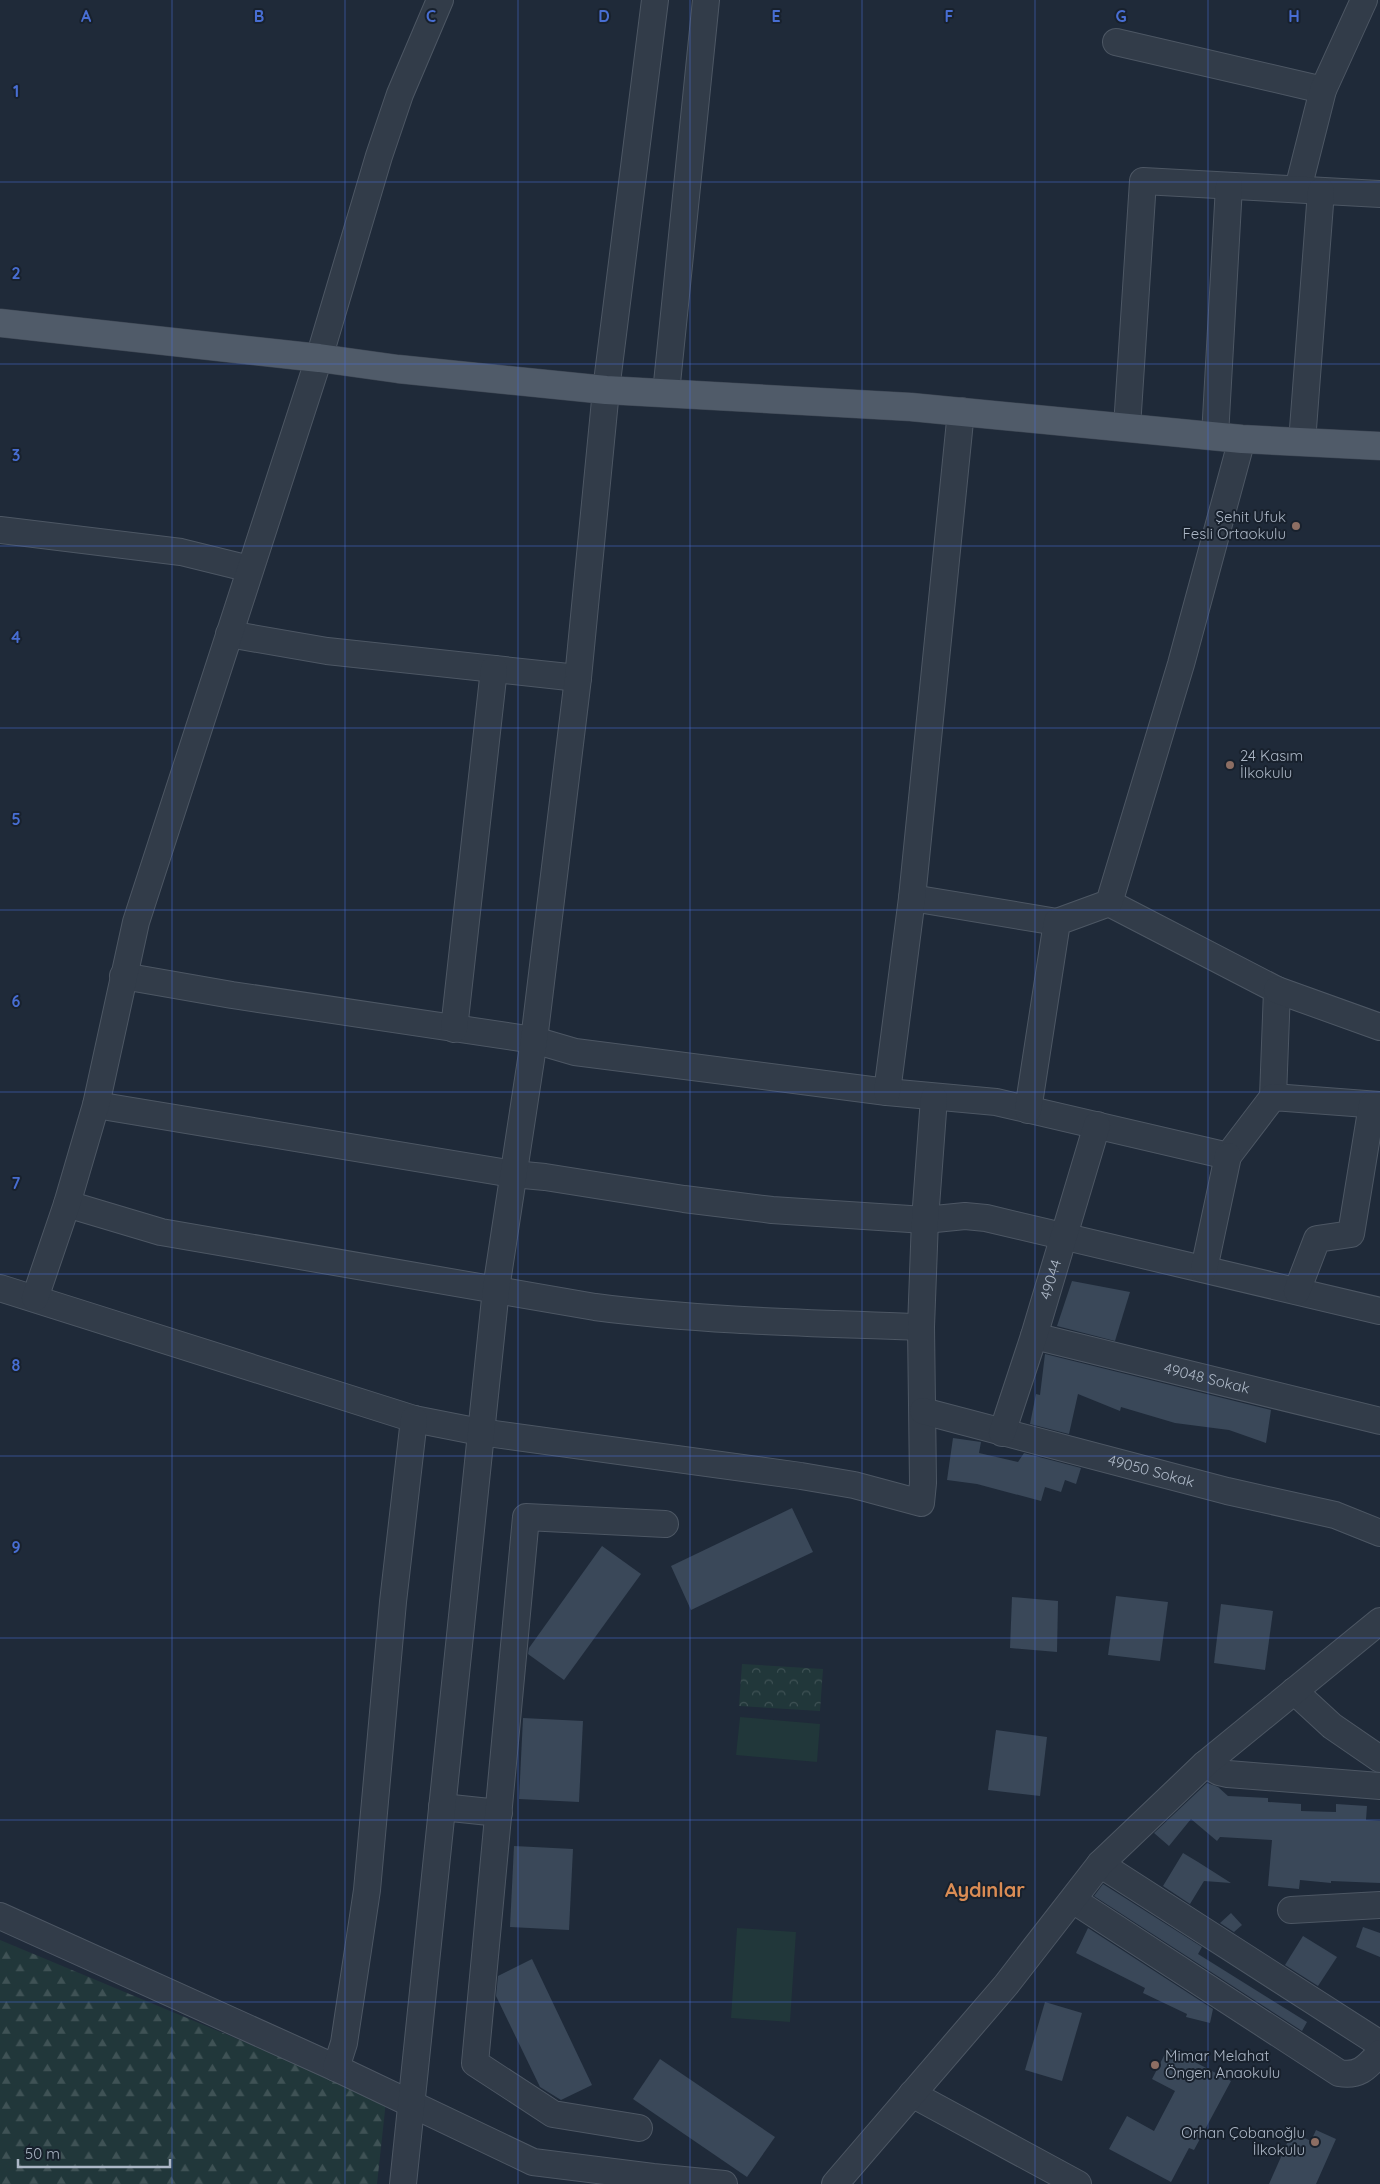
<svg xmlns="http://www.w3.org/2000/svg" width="1380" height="2184" viewBox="0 0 1380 2184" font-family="Quicksand,sans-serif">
<defs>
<pattern id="forest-firs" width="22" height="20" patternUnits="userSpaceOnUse" patternTransform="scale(1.25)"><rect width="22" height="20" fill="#21373a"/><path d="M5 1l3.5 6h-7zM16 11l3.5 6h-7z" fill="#3f5255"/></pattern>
<pattern id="park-crowns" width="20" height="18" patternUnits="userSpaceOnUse" patternTransform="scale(1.25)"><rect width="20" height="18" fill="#21373a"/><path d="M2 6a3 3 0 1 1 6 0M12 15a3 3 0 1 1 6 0" fill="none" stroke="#3f5255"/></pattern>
</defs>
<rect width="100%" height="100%" fill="#1f2a39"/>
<g fill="#21373a">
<polygon points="740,1717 820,1724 817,1762 736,1755"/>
<polygon points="737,1928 796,1932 790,2022 731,2018"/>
</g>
<polygon fill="url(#forest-firs)" points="0,1940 386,2101 377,2184 0,2184"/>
<polygon fill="url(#park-crowns)" points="742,1664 823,1669 820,1711 739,1706"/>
<g fill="#3a4859">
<polygon points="1072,1281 1130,1292 1115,1341 1057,1326"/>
<polygon points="1045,1354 1271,1410 1266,1443 1229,1430 1175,1423 1121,1407 1120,1411 1078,1394 1069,1434 1030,1424 1036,1394 1040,1395"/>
<polygon points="953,1438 981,1442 979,1453 1018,1462 1024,1453 1081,1468 1076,1484 1065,1480 1061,1492 1045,1487 1041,1501 977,1484 947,1480"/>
<polygon points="792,1508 813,1552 691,1610 671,1566"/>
<polygon points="602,1546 641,1574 564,1680 528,1654 529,1648"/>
<polygon points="1116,1596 1168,1602 1160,1661 1108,1655"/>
<polygon points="1012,1597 1058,1601 1057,1652 1010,1648"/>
<polygon points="1221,1604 1273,1611 1265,1670 1214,1663"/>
<polygon points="523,1718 583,1721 579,1802 519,1799"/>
<polygon points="996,1730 1047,1737 1040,1796 988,1790"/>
<polygon points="1207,1783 1218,1787 1228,1796 1268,1798 1268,1802 1301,1804 1301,1811 1336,1812 1336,1804 1367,1806 1366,1820 1380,1821 1380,1883 1331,1881 1331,1883 1300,1880 1299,1889 1268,1886 1272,1840 1220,1837 1217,1841 1191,1819 1169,1846 1154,1833"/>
<polygon points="514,1846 573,1849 569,1930 510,1927"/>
<polygon points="1183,1853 1198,1862 1231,1883 1204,1881 1190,1904 1163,1886"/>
<polygon points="1103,1884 1202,1947 1198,1954 1307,2022 1302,2031 1094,1896"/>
<polygon points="1231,1913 1242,1925 1234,1932 1220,1923"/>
<polygon points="1363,1927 1380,1933 1380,1957 1356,1947"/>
<polygon points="1088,1928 1213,2009 1210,2023 1186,2017 1187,2014 1143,1993 1145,1988 1076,1953"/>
<polygon points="1303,1936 1337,1957 1318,1986 1285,1965"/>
<polygon points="532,1959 592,2085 561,2100 540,2087 496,1996 498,1976"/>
<polygon points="1045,2002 1082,2013 1062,2081 1025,2070"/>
<polygon points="1168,2048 1231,2081 1194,2150 1189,2148 1171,2182 1109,2149 1127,2116 1154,2131 1175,2091 1152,2079"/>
<polygon points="660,2059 775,2137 747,2177 633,2099"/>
<polygon points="1316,2130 1336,2139 1316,2184 1269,2184 1292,2132 1311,2141"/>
</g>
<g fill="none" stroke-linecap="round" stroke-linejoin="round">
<g stroke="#4d5764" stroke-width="28">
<g id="minor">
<polyline points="1116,42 1323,90"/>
<polyline points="1298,189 1323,90 1364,0"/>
<polyline points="666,393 706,0"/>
<polyline points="1127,427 1143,181 1380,194"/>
<polyline points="1215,436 1229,186"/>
<polyline points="1302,442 1321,191"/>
<polyline points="0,530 181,552 250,569"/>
<polyline points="229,634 327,651 578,678"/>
<polyline points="912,898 1057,922"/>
<polyline points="1109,903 1277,990 1273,1097"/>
<polyline points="123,976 232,995 534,1040 575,1052 887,1092 996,1102 1228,1156 1273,1097 1380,1105"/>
<polyline points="1277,990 1380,1027"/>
<polyline points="454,1029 494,669"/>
<polyline points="887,1092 912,898 961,411"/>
<polyline points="96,1105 513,1174 545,1177 684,1199 772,1210 925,1220 965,1216 986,1218 1380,1311"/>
<polyline points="1028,1110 1057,922 1109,903 1181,664 1242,439"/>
<path d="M67 1204 161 1232 595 1307C703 1321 812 1323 921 1327"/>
<polyline points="1204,1269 1228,1156"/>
<polyline points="0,1288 414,1419 480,1432 801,1476 854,1485 921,1503 923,1483 921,1327 925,1220 934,1098"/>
<polyline points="1297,1291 1317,1239 1351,1234 1372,1105"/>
<polyline points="35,1298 67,1204 96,1105 136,922 319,358 379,156 400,94 440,0"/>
<path id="s1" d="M1034 1336 1380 1421"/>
<path id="s2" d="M923 1411 1227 1491 1335 1515 1380 1533"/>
<path id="s3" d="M1002 1433 1034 1336 1097 1125"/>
<polyline points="1294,1691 1332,1726 1380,1759"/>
<polyline points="1205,1764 1219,1772 1228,1774 1380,1786"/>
<polyline points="442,1807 499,1813"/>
<polyline points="1100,1864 1380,2044"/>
<path d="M1073 1900 1339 2073C1359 2077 1367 2067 1380 2053"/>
<polyline points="1291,1910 1380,1905"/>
<polyline points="0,1916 336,2068 533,2162 653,2177 724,2184"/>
<polyline points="336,2068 344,2043 367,1890 393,1602 414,1419"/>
<polyline points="912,2094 1078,2184"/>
<polyline points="639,2128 553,2114 475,2063 526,1517 665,1524"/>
<polyline points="403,2184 496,1289 534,1040 578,678 606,390 655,0"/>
<polyline points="835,2184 1006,1985 1100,1864 1205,1764 1380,1621"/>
</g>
</g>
<g stroke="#3c4552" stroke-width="29">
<polyline id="major" points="0,323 319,358 398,369 606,390 911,407 1242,439 1380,446"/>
</g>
<use href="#minor" stroke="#323c49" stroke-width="26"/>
<use href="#major" stroke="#505b69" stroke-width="28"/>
</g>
<path fill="none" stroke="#486ed3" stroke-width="1" stroke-opacity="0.55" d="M172 0V2184M345 0V2184M518 0V2184M690 0V2184M862 0V2184M1035 0V2184M1208 0V2184M0 182H1380M0 364H1380M0 546H1380M0 728H1380M0 910H1380M0 1092H1380M0 1274H1380M0 1456H1380M0 1638H1380M0 1820H1380M0 2002H1380"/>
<g fill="#8d6e63" stroke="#18212d" stroke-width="2">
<circle cx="1296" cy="526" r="5"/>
<circle cx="1230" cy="765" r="5"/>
<circle cx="1155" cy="2065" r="5"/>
<circle cx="1315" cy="2142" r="5"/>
</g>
<g text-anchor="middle" stroke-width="4" stroke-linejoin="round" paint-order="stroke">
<g font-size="15" fill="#acb7c6" stroke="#18212d" text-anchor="end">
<text x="1286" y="522">Şehit Ufuk<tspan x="1286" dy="17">Fesli Ortaokulu</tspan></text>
<text x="1240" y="761" text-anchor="start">24 Kasım<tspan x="1240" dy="17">İlkokulu</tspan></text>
<text x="1165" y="2061" text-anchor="start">Mimar Melahat<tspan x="1165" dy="17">Öngen Anaokulu</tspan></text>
<text x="1305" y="2138">Orhan Çobanoğlu<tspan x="1305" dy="17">İlkokulu</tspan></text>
</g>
<g font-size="15" fill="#acb7c6" stroke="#18212d">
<text dy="5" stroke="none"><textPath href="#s3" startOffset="161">49044</textPath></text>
<text dy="5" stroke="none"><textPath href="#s1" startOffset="178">49048 Sokak</textPath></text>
<text dy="5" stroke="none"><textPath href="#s2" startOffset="236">49050 Sokak</textPath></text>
</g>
<g font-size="20" font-weight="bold" fill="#da8c54" stroke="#18212d">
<text x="985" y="1897">Aydınlar</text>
</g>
</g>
<g font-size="16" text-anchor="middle" font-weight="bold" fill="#486ed3" stroke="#18212d" stroke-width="4" stroke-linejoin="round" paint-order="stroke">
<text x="86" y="22">A</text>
<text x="259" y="22">B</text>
<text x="431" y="22">C</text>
<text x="604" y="22">D</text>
<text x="776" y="22">E</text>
<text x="949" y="22">F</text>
<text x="1121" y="22">G</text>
<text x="1294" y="22">H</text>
<text x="16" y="97">1</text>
<text x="16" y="279">2</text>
<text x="16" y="461">3</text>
<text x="16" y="643">4</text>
<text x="16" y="825">5</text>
<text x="16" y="1007">6</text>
<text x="16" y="1189">7</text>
<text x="16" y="1371">8</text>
<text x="16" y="1553">9</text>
</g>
<path d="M18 2159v8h152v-8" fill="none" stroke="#acb7c6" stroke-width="2.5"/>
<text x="25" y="2159" font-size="15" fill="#acb7c6" stroke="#18212d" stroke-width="4" paint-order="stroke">50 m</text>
</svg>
